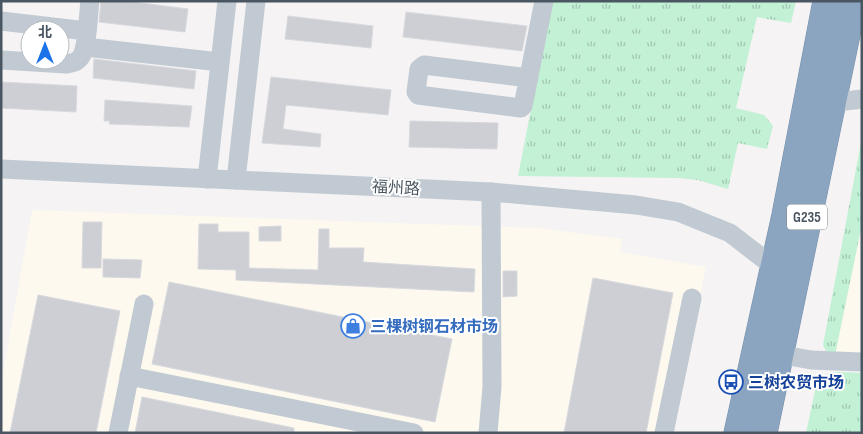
<svg xmlns="http://www.w3.org/2000/svg" width="863" height="434" viewBox="0 0 863 434" font-family="'Sofia Sans Condensed','Noto Sans SC',sans-serif">
<defs>
<pattern id="grass-tufts" width="24" height="20" patternUnits="userSpaceOnUse" patternTransform="scale(1.25)"><rect width="24" height="20" fill="#c3f1d5"/><path d="M3 7l-1-3M5 7V3M7 7l1-3M15 17l-1-3M17 17v-4M19 17l1-3" fill="none" stroke="#a0c6b0"/></pattern>
</defs>
<rect width="100%" height="100%" fill="#f5f3f3"/>
<g fill="#fdf9ef">
<polygon points="32,210 539,228 622,239 620,252 706,267 672,433 1,433 1,384"/>
<polygon points="862,224 862,355 835,355"/>
</g>
<g fill="url(#grass-tufts)">
<polygon points="552,1 796,1 791,23 757,17 736,108 764,115 773,126 767,149 738,143 728,189 698,180 678,178 518,176"/>
<polygon points="862,137 862,224 835,355 826,351 823,345"/>
<polygon points="838,372 862,373 862,433 806,433 817,381 823,375"/>
</g>
<g fill="#cdcfd5" stroke="#d7d9de">
<polygon points="101,1 126,1 188,9 185,32 99,22"/>
<polygon points="406,12 527,26 522,51 403,37"/>
<polygon points="288,16 373,26 371,48 285,39"/>
<polygon points="94,59 196,71 194,89 93,78"/>
<polygon points="271,77 391,90 388,115 286,105 283,129 321,134 320,147 262,143"/>
<polygon points="1,82 77,86 76,112 1,108"/>
<polygon points="105,100 192,106 189,127 109,124 110,121 104,121"/>
<polygon points="410,121 498,123 497,149 409,147"/>
<polygon points="83,222 102,222 101,268 82,268"/>
<polygon points="199,224 218,224 218,232 249,232 249,268 318,270 319,229 329,229 329,248 364,248 363,262 475,269 474,292 236,280 236,270 198,269"/>
<polygon points="281,226 281,241 259,241 259,227"/>
<polygon points="103,259 142,260 140,278 103,277"/>
<polygon points="503,271 517,271 517,296 503,297"/>
<polygon points="593,278 673,293 646,433 564,433"/>
<polygon points="169,282 452,339 435,422 152,364"/>
<polygon points="38,295 120,311 96,433 10,433"/>
<polygon points="142,397 294,428 294,433 135,433"/>
</g>
<g fill="none" stroke-linecap="round" stroke-linejoin="round">
<g stroke="#7690ad" stroke-width="29">
<g id="highway">
<polyline points="738,433 786,215 827,1"/>
<polyline points="763,433 853,1"/>
</g>
</g>
<g stroke="#c1cad2" stroke-width="19">
<polyline points="1,21 87,31"/>
<polyline points="85,47 220,62"/>
<path d="M1 60 66 64C70 63 75 63 78 60 88 53 88 14 90 1"/>
<polyline points="529,78 424,65 419,69 416,92 418,95 521,108 523,106 544,1"/>
<polyline points="821,104 862,99"/>
<polyline points="1,169 491,192 636,205 678,212 730,233 774,267"/>
<polyline points="207,179 227,1"/>
<polyline points="236,180 256,1"/>
<polyline points="767,352 811,360 862,362"/>
<polyline points="129,376 414,433"/>
<polyline points="118,433 144,304"/>
<polyline points="488,433 492,387 491,192"/>
<polyline points="664,433 692,298"/>
</g>
<use href="#highway" stroke="#8ba5c1" stroke-width="28"/>
</g>
<defs>
<g id="shop-ring" transform="scale(1.25)"><circle r="9.5" fill="#fff" stroke="#3f7fe0" stroke-width="1.5"/><path d="M-5-2.5h2.3a2.7 3.5 0 0 1 5.4 0H5L5.5 6h-11ZM-1.5-2.5h3a1.5 2.3 0 0 0-3 0Z" fill="#3f7fe0"/></g>
<g id="bus-ring" transform="scale(1.25)"><circle r="9.5" fill="#fff" stroke="#1a4fb4" stroke-width="1.5"/><path d="M-5-6H5V4H4V6H2V4H-2V6H-4V4H-5ZM-3.5-4V0h7V-4ZM-3.5 1.2v1.5H-2V1.2ZM2 1.2v1.5H3.5V1.2Z" fill="#1a4fb4"/></g>
</defs>
<g fill-rule="evenodd">
<use href="#shop-ring" x="353" y="326"/>
<use href="#bus-ring" x="731" y="382"/>
</g>
<g text-anchor="middle" stroke-width="4" stroke-linejoin="round" paint-order="stroke">
<rect fill="#fff" stroke="#808990" stroke-width="1" x="787" y="204.5" width="40" height="25" rx="4"/>
<g font-size="15" font-weight="bold" fill="#4a5661">
<text x="807" y="222">G235</text>
</g>
<g font-size="16" fill="#4a5661" stroke="#fff">
<text transform="translate(396 187) rotate(3)" y="6">福州路</text>
</g>
<g font-size="16" font-weight="bold" fill="#366cbe" stroke="#fff" text-anchor="start">
<text x="370" y="332">三棵树钢石材市场</text>
</g>
<g font-size="16" font-weight="bold" fill="#164399" stroke="#fff" text-anchor="start">
<text x="748" y="388">三树农贸市场</text>
</g>
</g>
<rect width="863" height="434" fill="none" stroke="#4a5661" stroke-width="5"/>
<g transform="translate(45 45)"><circle r="24" fill="#ffffff" stroke="#b7bbc0"/>
<path d="M0-4L9 19L0 12L-9 19Z" fill="#1a73e8"/>
<text y="-8" font-size="14" font-weight="bold" text-anchor="middle" fill="#4a5661">北</text>
</g>
</svg>
